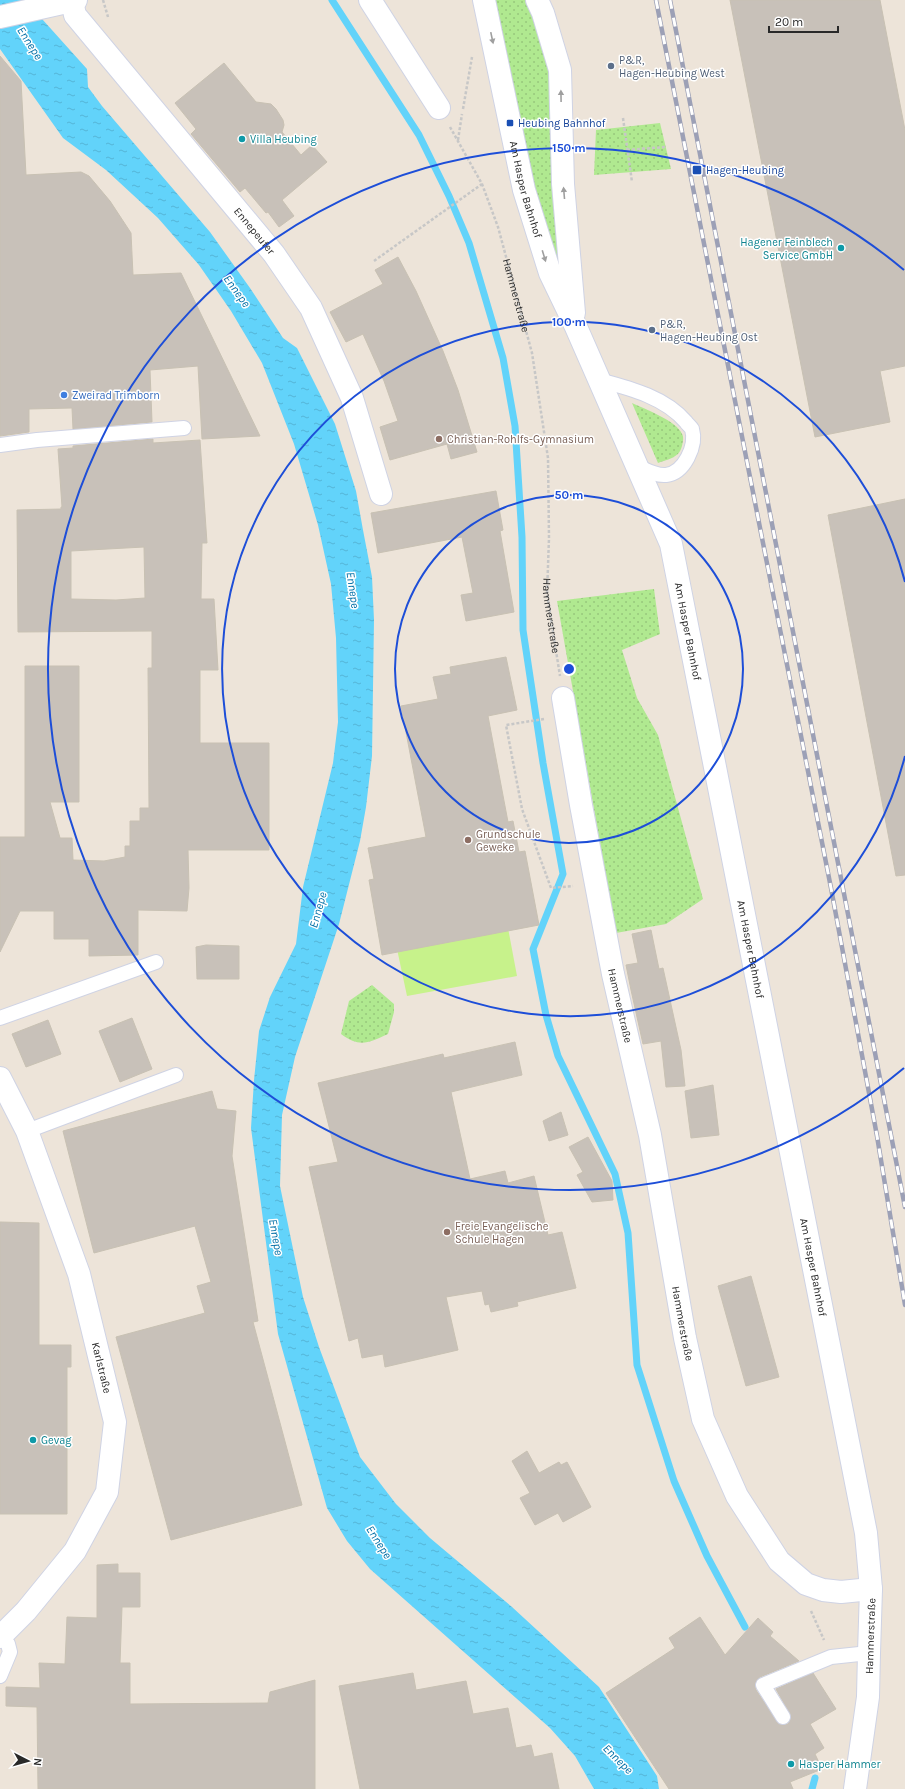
<svg xmlns="http://www.w3.org/2000/svg" width="905" height="1789" viewBox="0 0 905 1789" font-family="Karla,sans-serif">
<defs>
<pattern id="green-dots" width="8" height="8" patternUnits="userSpaceOnUse"><rect width="8" height="8" fill="#b0e990"/><path d="M2 2h.1M6 6h.1" fill="none" stroke="#97c87c" stroke-width="1.8" stroke-linecap="round"/></pattern>
<pattern id="water-ripples" width="26" height="14" patternUnits="userSpaceOnUse"><rect width="26" height="14" fill="#62d3fa"/><path d="M2 4q2-2 4 0t4 0M15 11q2-2 4 0t4 0" fill="none" stroke="#55b5d6"/></pattern>
</defs>
<rect width="100%" height="100%" fill="#ede4d9"/>
<g fill="url(#green-dots)">
<polygon points="485,0 537,0 560,70 561,274 538,235"/>
<polygon points="660,123 671,169 594,175 596,130"/>
<path d="M632 403C645 409 677 421 682 434 684 437 683 442 682 446 679 458 669 459 658 463Z"/>
<polygon points="654,589 660,634 622,650 637,698 658,735 703,899 666,924 616,933 557,601"/>
<path d="M372 985 394 1004V1012L388 1034C368 1043 360 1048 341 1034L349 1001Z"/>
</g>
<polygon fill="#c7f28b" points="508,928 517,976 407,996 397,949"/>
<polygon fill="url(#water-ripples)" points="0,0 25,0 87,69 88,87 102,106 210,232 250,288 283,338 297,348 335,424 356,491 363,530 372,577 374,620 372,756 366,807 360,841 339,924 295,1057 282,1115 280,1186 303,1297 319,1347 360,1457 396,1504 430,1538 512,1607 599,1687 657,1776 659,1789 594,1789 575,1756 550,1728 370,1569 347,1541 327,1508 278,1334 251,1128 254,1080 259,1031 270,997 296,944 303,887 333,763 338,722 336,638 331,584 318,525 294,444 262,363 231,311 199,265 158,218 106,170 63,138 0,49"/>
<g fill="none" stroke-linecap="round" stroke-linejoin="round">
<g stroke="#62d3fa" stroke-width="7">
<polyline points="332,0 419,135 449,196 469,243 503,358 515,426 522,537 523,630 543,763 563,874 533,949 546,1015 558,1056 615,1174 628,1233 637,1365 674,1481 707,1556 745,1627"/>
<polyline points="812,1789 815,1778"/>
</g>
</g>
<g fill="#c8c1b9" stroke="#c8c1b3" fill-rule="evenodd">
<polygon points="730,0 880,0 905,130 905,366 880,371 890,422 815,437"/>
<polygon points="0,56 21,81 26,175 81,172 89,176 110,201 131,233 133,275 181,273 260,436 202,439 198,366 150,370 152,422 73,429 72,408 29,409 29,432 0,436"/>
<polygon points="224,63 256,102 271,104 276,109 283,120 284,125 282,132 301,155 312,145 327,162 282,200 294,216 279,227 268,212 266,213 245,188 240,192 191,134 196,129 175,103"/>
<polygon points="398,257 416,291 443,351 458,390 477,452 451,459 447,444 390,460 380,427 398,421 384,381 363,334 346,342 330,312 383,284 375,270"/>
<path d="M153 439V443L200 440 207 543H202L201 599H214L218 670H200V743H269V850H188L189 888 187 911 138 910V955L89 956V939H54V911H20L0 952V837H25V666H79V802H50L60 838H72L73 860 104 861 125 857V846H130V821H140V808H149L148 668H152V631L18 632 17 510 61 509V507H62L58 449 73 448V446ZM144 547 145 598 116 600 71 599V551Z"/>
<polygon points="496,491 503,530 500,531 514,612 466,621 461,595 473,593 462,537 378,553 371,513"/>
<polygon points="905,499 905,875 896,876 828,515"/>
<polygon points="506,657 517,710 488,716 508,822 513,821 519,852 525,851 539,925 382,955 369,880 374,879 368,848 426,837 401,706 438,699 433,677 451,674 450,667"/>
<polygon points="651,930 659,969 663,968 681,1050 685,1086 666,1087 661,1041 643,1044 631,990 626,965 638,963 632,934"/>
<polygon points="206,945 239,946 239,979 197,979 196,947"/>
<polygon points="132,1018 152,1069 120,1082 99,1031"/>
<polygon points="48,1020 61,1054 26,1067 12,1034"/>
<polygon points="515,1042 522,1075 451,1092 470,1179 505,1171 508,1183 534,1176 548,1235 562,1232 576,1288 517,1302 518,1306 491,1312 489,1304 485,1305 482,1291 446,1297 458,1350 385,1367 383,1354 362,1358 358,1338 349,1341 309,1167 338,1162 318,1083 443,1054 444,1058"/>
<polygon points="713,1085 719,1135 691,1138 685,1091"/>
<polygon points="212,1091 217,1109 236,1111 232,1156 258,1321 253,1322 302,1505 171,1540 116,1337 205,1313 197,1286 211,1282 195,1226 94,1253 63,1131"/>
<polygon points="561,1112 568,1135 549,1141 543,1121"/>
<polygon points="588,1137 612,1181 613,1200 592,1202 577,1175 583,1172 569,1147"/>
<polygon points="0,1222 39,1223 39,1345 71,1345 71,1367 67,1367 67,1514 0,1514"/>
<polygon points="751,1276 779,1377 746,1386 718,1286"/>
<polygon points="527,1451 539,1473 559,1462 561,1465 567,1462 591,1507 563,1522 558,1513 535,1525 520,1498 530,1493 512,1461"/>
<polygon points="118,1564 118,1573 140,1573 140,1607 122,1607 120,1663 130,1663 130,1704 268,1703 270,1692 315,1680 315,1789 38,1789 37,1707 6,1706 6,1687 40,1688 39,1663 65,1664 67,1617 97,1618 97,1565"/>
<polygon points="700,1617 725,1655 758,1618 773,1632 770,1636 799,1661 760,1677 755,1684 756,1690 779,1724 783,1725 788,1724 791,1716 776,1689 813,1673 836,1709 810,1724 824,1748 815,1754 822,1769 790,1782 793,1789 669,1789 606,1693 675,1648 669,1638"/>
<polygon points="413,1673 416,1690 466,1681 473,1714 508,1708 516,1748 531,1745 534,1757 552,1753 559,1789 360,1789 339,1686"/>
</g>
<g fill="none" stroke-linecap="round" stroke-linejoin="round">
<g stroke="#cfd3e4" stroke-width="16">
<g id="lane">
<path d="M599 380C629 388 665 397 686 422 687 424 691 427 692 429 697 446 684 473 666 475 656 476 646 470 637 466"/>
<polyline points="0,445 37,440 184,428"/>
<polyline points="0,1018 156,962"/>
<polyline points="27,1131 176,1075"/>
<polyline points="0,1676 10,1652 8,1644 1,1637"/>
<polyline points="783,1717 763,1685 831,1657 869,1653"/>
</g>
</g>
<g stroke="#cfd3e4" stroke-width="24">
<g id="street">
<polyline points="370,0 439,108"/>
<path id="s2" d="M484 0 524 190 550 273 576 327 671 544 866 1533 871 1589 869 1653 868 1697 855 1789"/>
<polyline points="537,0 543,13 560,70 563,184 574,313"/>
<path id="s3" d="M72 1 75 15 274 254 311 308 352 398 381 494"/>
<polyline points="0,17 76,0"/>
<path id="s4" d="M563 698 581 805 613 974 650 1135 685 1338 703 1419 737 1496 779 1561 806 1584 823 1590 841 1592 871 1589"/>
<path id="s5" d="M0 1078 27 1131 79 1274 115 1422 107 1492 75 1551 26 1611 0 1637"/>
</g>
</g>
<g stroke="#c7c7c7" stroke-width="2.5" stroke-dasharray="3 2" stroke-linecap="butt">
<polyline points="103,0 108,17"/>
<polyline points="463,109 472,57"/>
<polyline points="623,118 632,182"/>
<path id="s1" d="M450 127 482 184 498 227 532 353 548 458 549 538 547 594 560 676"/>
<polyline points="458,140 462,114"/>
<polyline points="627,150 666,147"/>
<polyline points="374,261 482,184"/>
<polyline points="544,719 506,725 522,809 551,888 573,886"/>
<polyline points="811,1611 824,1640"/>
</g>
<use href="#lane" stroke="#fff" stroke-width="14"/>
<use href="#street" stroke="#fff" stroke-width="22"/>
<g stroke="#9ca0b6" stroke-width="4.5">
<g id="rail">
<polyline points="656,0 831,888 877,1136 905,1305"/>
<polyline points="670,0 905,1207"/>
</g>
</g>
<use href="#rail" stroke="#fff" stroke-width="3" stroke-dasharray="9" stroke-linecap="butt"/>
</g>
<defs><path id="oneway-solid" d="M-6-.8H1V-3.2L6.5 0L1 3.2V.8H-6Z"/></defs>
<g fill="#9f9f9f">
<use href="#oneway-solid" transform="translate(492 38) rotate(78)"/>
<use href="#oneway-solid" transform="translate(561 96) rotate(-91)"/>
<use href="#oneway-solid" transform="translate(564 193) rotate(-95)"/>
<use href="#oneway-solid" transform="translate(544 256) rotate(73)"/>
</g>
<g fill="none" stroke="#1d4ed8" stroke-width="2">
<circle cx="569" cy="669" r="174"/>
<path d="M905 756A347 347 0 1 1 905 582"/>
<path d="M904 1068A521 521 0 1 1 904 270"/>
</g>
<g fill="#5c6f8a" stroke="#fff" stroke-width="1.5">
<circle cx="611" cy="66" r="4"/>
<circle cx="652" cy="330" r="4"/>
</g>
<g fill="#1a4fb4" stroke="#fff" stroke-width="1.5">
<rect x="506" y="119" width="8" height="8" rx="2"/>
<rect x="692" y="165" width="10" height="10" rx="2"/>
</g>
<g fill="#0f9aa8" stroke="#fff" stroke-width="1.5">
<circle cx="242" cy="139" r="4"/>
<circle cx="841" cy="248" r="4"/>
<circle cx="33" cy="1440" r="4"/>
<circle cx="791" cy="1764" r="4"/>
</g>
<circle fill="#3f7fe0" stroke="#fff" stroke-width="1.5" cx="64" cy="395" r="4"/>
<g fill="#8d6e63" stroke="#fff" stroke-width="1.5">
<circle cx="439" cy="439" r="4"/>
<circle cx="468" cy="840" r="4"/>
<circle cx="447" cy="1232" r="4"/>
</g>
<g text-anchor="middle" stroke-width="3" stroke-linejoin="round" paint-order="stroke">
<g font-size="11" fill="#4e5e75" stroke="#fff" text-anchor="start">
<text x="619" y="64">P&amp;R,<tspan x="619" dy="13">Hagen-Heubing West</tspan></text>
<text x="660" y="328">P&amp;R,<tspan x="660" dy="13">Hagen-Heubing Ost</tspan></text>
</g>
<g font-size="11" fill="#164399" stroke="#fff" text-anchor="start">
<text x="518" y="127">Heubing Bahnhof</text>
<text x="706" y="174">Hagen-Heubing</text>
</g>
<g font-size="11" fill="#0d838f" stroke="#fff" text-anchor="start">
<text x="250" y="143">Villa Heubing</text>
<text x="833" y="246" text-anchor="end">Hagener Feinblech<tspan x="833" dy="13">Service GmbH</tspan></text>
<text x="41" y="1444">Gevag</text>
<text x="799" y="1768">Hasper Hammer</text>
</g>
<g font-size="11" fill="#292929" stroke="#fff">
<text dy="4" stroke="none"><textPath href="#s2" startOffset="194">Am Hasper Bahnhof</textPath></text>
<text dy="4" stroke="none"><textPath href="#s3" startOffset="295">Ennepeufer</textPath></text>
<text dy="4" stroke="none"><textPath href="#s1" startOffset="182">Hammerstraße</textPath></text>
<text dy="4" stroke="none"><textPath href="#s1" startOffset="506">Hammerstraße</textPath></text>
<text dy="4" stroke="none"><textPath href="#s2" startOffset="667">Am Hasper Bahnhof</textPath></text>
<text dy="4" stroke="none"><textPath href="#s2" startOffset="991">Am Hasper Bahnhof</textPath></text>
<text dy="4" stroke="none"><textPath href="#s4" startOffset="313">Hammerstraße</textPath></text>
<text dy="4" stroke="none"><textPath href="#s2" startOffset="1315">Am Hasper Bahnhof</textPath></text>
<text dy="4" stroke="none"><textPath href="#s4" startOffset="637">Hammerstraße</textPath></text>
<text dy="4" stroke="none"><textPath href="#s5" startOffset="308">Karlstraße</textPath></text>
<text transform="translate(870 1636) rotate(-88)" y="4">Hammerstraße</text>
</g>
<g font-size="11" fill="#366cbe" stroke="#fff" text-anchor="start">
<text x="72" y="399">Zweirad Trimborn</text>
</g>
<g font-size="11" fill="#785e54" stroke="#fff" text-anchor="start">
<text x="447" y="443">Christian-Rohlfs-Gymnasium</text>
<text x="476" y="838">Grundschule<tspan x="476" dy="13">Geweke</tspan></text>
<text x="455" y="1230">Freie Evangelische<tspan x="455" dy="13">Schule Hagen</tspan></text>
</g>
<g font-size="12" font-style="italic" fill="#016fa6" stroke="#fff">
<text transform="translate(30 43) rotate(57)" y="4">Ennepe</text>
<text transform="translate(237 291) rotate(54)" y="4">Ennepe</text>
<text transform="translate(353 590) rotate(82)" y="4">Ennepe</text>
<text transform="translate(318 910) rotate(-74)" y="4">Ennepe</text>
<text transform="translate(276 1237) rotate(80)" y="4">Ennepe</text>
<text transform="translate(379 1542) rotate(57)" y="4">Ennepe</text>
<text transform="translate(618 1759) rotate(45)" y="4">Ennepe</text>
</g>
</g>
<circle cx="569" cy="669" r="6" fill="#1d4ed8" stroke="#fff" stroke-width="2"/>
<g font-size="12" text-anchor="middle" font-weight="bold" fill="#1d4ed8" stroke="#fff" stroke-width="3" stroke-linejoin="round" paint-order="stroke">
<text x="569" y="152">150 m</text>
<text x="569" y="326">100 m</text>
<text x="569" y="499">50 m</text>
</g>
<g transform="translate(28 1761) rotate(96)" stroke="#ffffff" stroke-width="3" paint-order="stroke">
<path d="M0-3L7 15L0 10L-7 15Z" fill="#292929"/>
<text y="-6" font-size="11" font-weight="bold" text-anchor="middle" fill="#292929">N</text>
</g>
<path d="M769 26v6h69v-6" fill="none" stroke="#292929" stroke-width="2"/>
<text x="775" y="26" font-size="12" fill="#292929" stroke="#ffffff" stroke-width="3" paint-order="stroke">20 m</text>
</svg>
